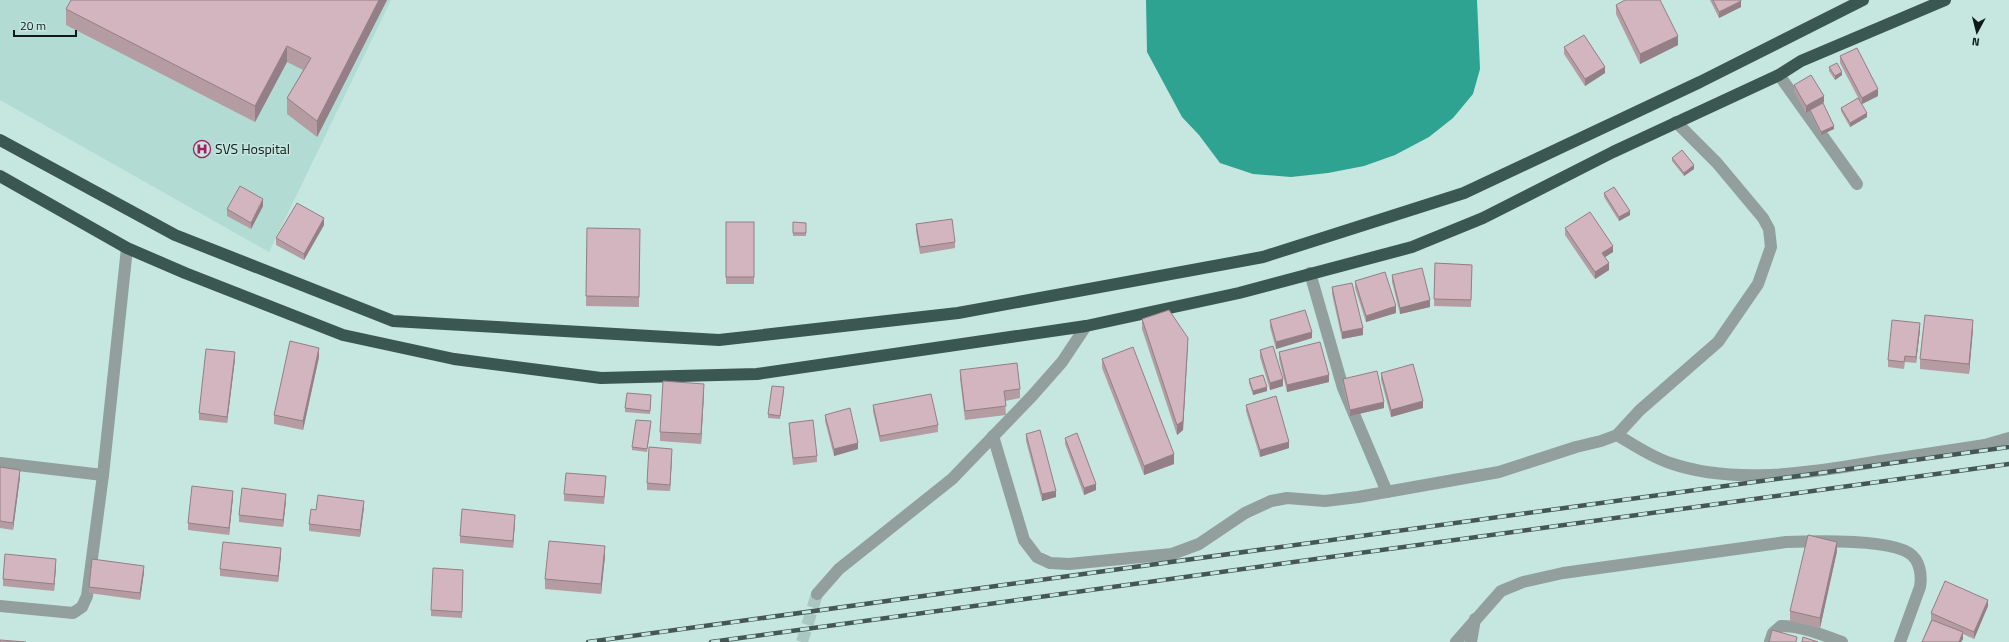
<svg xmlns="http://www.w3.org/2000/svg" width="2009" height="642" viewBox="0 0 2009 642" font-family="'Titillium Web',sans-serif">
<rect width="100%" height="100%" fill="#c6e6e0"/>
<polygon fill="#b2dcd3" points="0,0 391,0 269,252 0,100"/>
<polygon fill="#2ea392" points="1146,0 1477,0 1480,69 1473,94 1453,118 1429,137 1395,155 1364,166 1328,173 1291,177 1253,174 1220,163 1199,135 1182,117 1147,52"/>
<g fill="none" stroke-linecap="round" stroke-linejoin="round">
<polyline stroke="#aac7c2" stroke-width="12" stroke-dasharray="12 6" stroke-linecap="butt" points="802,642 817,594"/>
<g stroke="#929f9c" stroke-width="12">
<polyline points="1779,75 1857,184"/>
<polyline points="1310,273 1343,388 1387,492"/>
<path d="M1617 435C1634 445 1651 457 1670 463 1733 485 1810 473 1874 462 1911 456 1948 451 1985 445L2009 438"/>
<polyline points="993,436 1024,540 1037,557 1050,563 1069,564 1172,554 1199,544 1245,513 1271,501 1287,498 1325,501 1358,497 1499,472 1576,447 1601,441 1617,435 1640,410 1718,342 1758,284 1771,247 1769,229 1763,218 1717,163 1676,122"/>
<polyline points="0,463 103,475"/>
<polyline points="817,594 839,569 952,479 1032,396 1062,362 1086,326"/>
<polyline points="0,606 73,613 82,607 87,596 103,475 127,248"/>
<path d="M1456 642 1501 591 1523 582 1563 573 1786 542C1813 541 1887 539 1909 553 1920 560 1922 575 1920 587L1900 642"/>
<polyline points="1471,642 1475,619"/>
<path d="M1770 642 1773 633 1781 626C1803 626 1822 635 1842 642"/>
</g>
<g stroke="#3b5752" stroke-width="12">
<polyline points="0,140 175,235 393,321 719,340 958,313 1263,257 1464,193 1700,82 1863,0"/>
<polyline points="0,176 127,248 185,273 343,335 454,359 601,378 757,374 1086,326 1239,293 1412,247 1483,218 1613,152 1779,75 1801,61 1945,0"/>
</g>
<g stroke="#455754" stroke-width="4.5">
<g id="rail">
<polyline points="588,642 2009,447"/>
<polyline points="711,642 2009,464"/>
</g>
</g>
<use href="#rail" stroke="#c6e6e0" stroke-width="3" stroke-dasharray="9" stroke-linecap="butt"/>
</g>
<g fill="#b59ca3">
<polygon points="387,0 317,137 287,114 287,98 303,70 287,62 255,122 66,25 66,9"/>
<polygon points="1710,0 1741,0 1741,7 1719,18"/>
<polygon points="1616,5 1678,45 1640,64 1616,14"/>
<polygon points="1564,47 1605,73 1585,86 1564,54"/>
<polygon points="1840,56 1878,96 1862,104 1867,117 1850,127 1841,111 1841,108 1861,103 1840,63"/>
<polygon points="1829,67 1842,75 1835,80 1829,71"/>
<polygon points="1794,85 1824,102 1820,105 1834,129 1821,135 1810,113 1810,111 1806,113 1794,92"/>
<polygon points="1672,158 1694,169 1684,176 1672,161"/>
<polygon points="1604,193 1630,215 1619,221 1604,197"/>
<polygon points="263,206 251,229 227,216 227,209"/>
<rect x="726" y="222" width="28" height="62"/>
<polygon points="793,222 806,223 806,236 793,236"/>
<polygon points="916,224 955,242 955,248 920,254 916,231"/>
<polygon points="324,225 304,260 276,245 276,238"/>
<polygon points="587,228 640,229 639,307 586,306"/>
<polygon points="1565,228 1613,252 1605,257 1609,270 1595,279 1565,235"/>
<polygon points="1435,263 1472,265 1471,307 1434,306"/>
<polygon points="1392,275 1430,307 1400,314 1392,282"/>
<polygon points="1355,281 1396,313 1366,322 1355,288"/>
<polygon points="1332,287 1363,335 1342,339 1332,294"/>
<polygon points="1142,319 1188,347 1183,430 1177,435 1142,329"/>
<polygon points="1270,320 1312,338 1276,349 1270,327"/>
<polygon points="1973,329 1969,374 1920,369 1920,359"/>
<polygon points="1920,330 1916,363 1905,362 1904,369 1888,367 1888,360"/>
<polygon points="1260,350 1283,386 1270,390 1260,357"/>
<polygon points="1279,352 1329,382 1287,392 1279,359"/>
<polygon points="319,357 303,430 274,424 274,415"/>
<polygon points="235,359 227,423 199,420 199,413"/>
<polygon points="1102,359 1174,464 1144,475 1102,368"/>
<polygon points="960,370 1020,389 1020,398 1005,401 1006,415 965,420 960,379"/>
<polygon points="1381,373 1423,408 1391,417 1381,380"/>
<polygon points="1249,379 1267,391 1253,395 1249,383"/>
<polygon points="1343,379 1384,408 1350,416 1343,386"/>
<polygon points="784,391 780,419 768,418 768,414"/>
<polygon points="704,393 701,444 660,441 660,432"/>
<polygon points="651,399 650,414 625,412 625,408"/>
<polygon points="873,405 938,425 938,432 880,442 873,411"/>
<polygon points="1246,405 1289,448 1260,457 1246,411"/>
<polygon points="825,415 858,449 834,456 825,421"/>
<polygon points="789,423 817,456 817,462 793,465 789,430"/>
<polygon points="651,425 647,452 632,450 632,447"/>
<polygon points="1026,434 1056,497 1042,501 1026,441"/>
<polygon points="1065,438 1096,490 1084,495 1065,444"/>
<polygon points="672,456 670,491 647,490 647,483"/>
<polygon points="0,467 20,477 13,530 0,528"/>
<polygon points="606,482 604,504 564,501 564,494"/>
<polygon points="233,497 229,535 188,530 188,523"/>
<polygon points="286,501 283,527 239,522 239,515"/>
<polygon points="364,507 360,537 309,531 309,524 316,510"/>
<polygon points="515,521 513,548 460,543 460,536"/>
<polygon points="1837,551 1820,628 1790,621 1790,611"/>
<polygon points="281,555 278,582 220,576 220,569"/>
<polygon points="605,556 601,594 545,589 545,579"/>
<polygon points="56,566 54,591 3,586 3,579"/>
<polygon points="144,572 140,600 89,593 89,587"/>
<polygon points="463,577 462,618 431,616 431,610"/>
<polygon points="1988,606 1974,639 1963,634 1963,639 1961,642 1922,642 1931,620 1931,613"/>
</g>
<g fill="#937f85">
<polygon points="379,0 387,0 317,137 317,121"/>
<polygon points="1741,1 1741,7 1719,18 1719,12"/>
<polygon points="1678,36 1678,45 1640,64 1640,54"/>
<polygon points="287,46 287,62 255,122 255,106"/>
<polygon points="1605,67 1605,73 1585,86 1585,79"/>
<polygon points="1842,72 1842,75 1835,80 1835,76"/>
<polygon points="1878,89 1878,96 1862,104 1862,98"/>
<polygon points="1824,96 1824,102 1806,113 1806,106"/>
<polygon points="1867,113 1867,117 1850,127 1850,123"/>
<polygon points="1834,126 1834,129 1821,135 1821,132"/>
<polygon points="1694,165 1694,169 1684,176 1684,173"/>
<polygon points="263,199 263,206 251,229 251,223"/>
<polygon points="1630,211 1630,215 1619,221 1619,217"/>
<polygon points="324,218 324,225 304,260 304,254"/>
<polygon points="1613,246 1613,252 1602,259 1602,253"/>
<polygon points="1609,263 1609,270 1595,279 1595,272"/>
<polygon points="1430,300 1430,307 1400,314 1400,308"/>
<polygon points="1396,306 1396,313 1366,322 1366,316"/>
<polygon points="1973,320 1973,329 1969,374 1969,364"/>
<polygon points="1920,323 1920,330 1916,363 1916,357"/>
<polygon points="1363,328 1363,335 1342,339 1342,332"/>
<polygon points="1312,332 1312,338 1276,349 1276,342"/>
<polygon points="1188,338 1183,430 1177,435 1177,425"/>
<polygon points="319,348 319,357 303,430 303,421"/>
<polygon points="235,352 235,359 227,423 227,417"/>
<polygon points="1329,375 1329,382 1287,392 1287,385"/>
<polygon points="1283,379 1283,386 1270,390 1270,383"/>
<polygon points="704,384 704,393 701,444 701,434"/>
<polygon points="1267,387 1267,391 1253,395 1253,391"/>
<polygon points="1423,401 1423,408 1391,417 1391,410"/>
<polygon points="1384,402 1384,408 1350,416 1350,410"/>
<polygon points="1289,442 1289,448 1260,457 1260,450"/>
<polygon points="858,443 858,449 834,456 834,449"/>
<polygon points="672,449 672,456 670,491 670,485"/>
<polygon points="1174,454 1174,464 1144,475 1144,466"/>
<polygon points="20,470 20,477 13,530 13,523"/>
<polygon points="1096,484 1096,490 1084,495 1084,488"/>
<polygon points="233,491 233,497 229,535 229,528"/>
<polygon points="1056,491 1056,497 1042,501 1042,494"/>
<polygon points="286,494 286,501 283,527 283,520"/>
<polygon points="364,501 364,507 360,537 360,530"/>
<polygon points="515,515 515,521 513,548 513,541"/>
<polygon points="1837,542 1837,551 1820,628 1820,618"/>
<polygon points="605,546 605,556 601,594 601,584"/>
<polygon points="281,548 281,555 278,582 278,576"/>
<polygon points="56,559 56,566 54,591 54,584"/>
<polygon points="144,566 144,572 140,600 140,593"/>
<polygon points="1988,600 1988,606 1974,639 1974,632"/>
<polygon points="1963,632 1963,639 1961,642 1959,642"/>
</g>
<g fill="#d2b5be" stroke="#937f85">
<polygon points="71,0 379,0 317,121 287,98 311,58 287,46 255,106 66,9"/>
<polygon points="1625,0 1660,0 1678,36 1640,54 1616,5"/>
<polygon points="1713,0 1741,0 1741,1 1719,12"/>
<polygon points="1584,35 1605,67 1585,79 1564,47"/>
<polygon points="1857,48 1878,89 1862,98 1840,56"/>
<polygon points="1837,63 1842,72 1835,76 1829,67"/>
<polygon points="1811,75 1824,96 1806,106 1794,85"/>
<polygon points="1858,98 1867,113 1850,123 1841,108"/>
<polygon points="1823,103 1834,126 1821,132 1810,110"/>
<polygon points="1682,150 1694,165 1684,173 1672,158"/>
<polygon points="240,186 263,199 251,223 227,209"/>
<polygon points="1614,187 1630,211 1619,217 1604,193"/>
<polygon points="297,203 324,218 304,254 276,238"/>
<polygon points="1590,212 1613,246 1602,253 1609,263 1595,272 1565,228"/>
<polygon points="952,219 955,242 920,247 916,224"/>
<rect x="726" y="222" width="28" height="55"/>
<polygon points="793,222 806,223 806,233 793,233"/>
<polygon points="587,228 640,229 639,297 586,296"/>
<polygon points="1435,263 1472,265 1471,300 1434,299"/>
<polygon points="1422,268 1430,300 1400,308 1392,275"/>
<polygon points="1385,272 1396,306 1366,316 1355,281"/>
<polygon points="1352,283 1363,328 1342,332 1332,287"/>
<polygon points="1169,310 1188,338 1183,421 1177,425 1142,319"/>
<polygon points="1305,310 1312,332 1276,342 1270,320"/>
<polygon points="1925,315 1973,320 1969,364 1920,359"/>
<polygon points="1892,320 1920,323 1916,357 1905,356 1904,362 1888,360"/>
<polygon points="290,341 319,348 303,421 274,415"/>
<polygon points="1320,342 1329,375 1287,385 1279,352"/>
<polygon points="1273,346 1283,379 1270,383 1260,350"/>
<polygon points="1133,347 1174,454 1144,466 1102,359"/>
<polygon points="206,349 235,352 227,417 199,413"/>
<polygon points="1017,363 1020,389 1004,391 1006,406 965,411 960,370"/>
<polygon points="1413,364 1423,401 1391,410 1381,373"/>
<polygon points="1377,371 1384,402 1350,410 1343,379"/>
<polygon points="1263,375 1267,387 1253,391 1249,379"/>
<polygon points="663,381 704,384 701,434 660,432"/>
<polygon points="772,386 784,387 780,416 768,414"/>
<polygon points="627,393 651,395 650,411 625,408"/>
<polygon points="931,394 938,425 880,436 873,405"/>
<polygon points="1276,396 1289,442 1260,450 1246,405"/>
<polygon points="850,408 858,443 834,449 825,415"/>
<polygon points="636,420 651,421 647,449 632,447"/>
<polygon points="813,420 817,456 793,458 789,423"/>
<polygon points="1040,430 1056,491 1042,494 1026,434"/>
<polygon points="1077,433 1096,484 1084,488 1065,438"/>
<polygon points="649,447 672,449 670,485 647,483"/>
<polygon points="0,467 20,470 13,523 0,521"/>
<polygon points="566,473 606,476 604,497 564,494"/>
<polygon points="192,486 233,491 229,528 188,523"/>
<polygon points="242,488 286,494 283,520 239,515"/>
<polygon points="318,495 364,501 360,530 309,524 311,509 316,510"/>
<polygon points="462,509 515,515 513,541 460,536"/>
<polygon points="1808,535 1837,542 1820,618 1790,611"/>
<polygon points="549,541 605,546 601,584 545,579"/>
<polygon points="223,542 281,548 278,576 220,569"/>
<polygon points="5,554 56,559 54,584 3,579"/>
<polygon points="92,559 144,566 140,593 89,587"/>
<polygon points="433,568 463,570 462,612 431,610"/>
<polygon points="1945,581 1988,600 1974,632 1931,613"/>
<polygon points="1932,620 1963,632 1959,642 1922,642"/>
<polygon points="1772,630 1797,637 1796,642 1769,642"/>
<polygon points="1803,637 1818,642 1802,642"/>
<polygon points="0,640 26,642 0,642"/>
</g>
<defs>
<g id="hospital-ring" transform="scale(0.9)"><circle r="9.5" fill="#c6e6e0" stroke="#a81e62" stroke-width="1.5"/><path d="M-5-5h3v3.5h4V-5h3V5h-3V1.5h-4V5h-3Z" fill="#a81e62"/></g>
</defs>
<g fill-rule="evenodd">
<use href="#hospital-ring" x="202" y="149"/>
</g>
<g text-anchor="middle" stroke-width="3" stroke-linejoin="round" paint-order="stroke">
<g font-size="14" fill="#0e1a18" stroke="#c6e6e0" text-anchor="start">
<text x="215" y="154">SVS Hospital</text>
</g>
</g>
<g transform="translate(1977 32) rotate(187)" stroke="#c6e6e0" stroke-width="3" paint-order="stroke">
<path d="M0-3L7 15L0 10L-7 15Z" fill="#0e1a18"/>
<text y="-6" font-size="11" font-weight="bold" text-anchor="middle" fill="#0e1a18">N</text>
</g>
<path d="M14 30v6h62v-6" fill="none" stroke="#0e1a18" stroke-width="2"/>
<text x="20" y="30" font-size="12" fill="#0e1a18" stroke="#c6e6e0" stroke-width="3" paint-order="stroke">20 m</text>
</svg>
